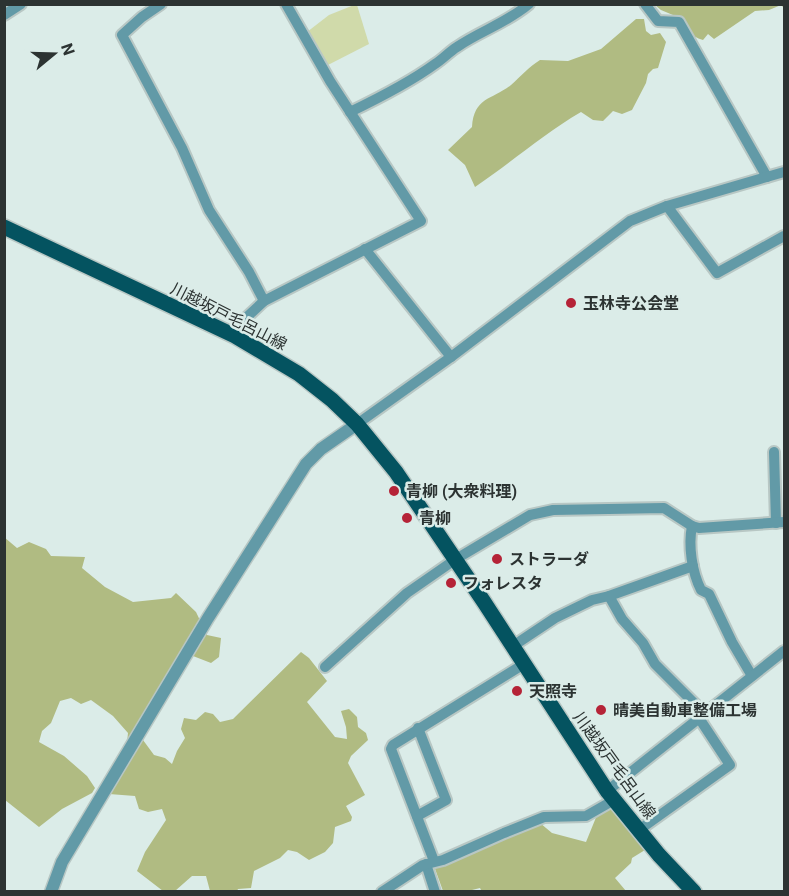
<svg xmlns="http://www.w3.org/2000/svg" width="789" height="896" viewBox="0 0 789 896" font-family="Roboto,'Noto Sans JP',sans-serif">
<rect width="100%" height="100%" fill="#dbece8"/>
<polygon fill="#d0daaa" points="354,5 357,5 369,44 326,66 307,32 329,15"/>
<g fill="#b0bb82">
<path d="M784 4V8L781 5 769 10 755 11 714 39 708 34 703 40C690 36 685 30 680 18L661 10 655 5Z"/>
<path d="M636 19H644L646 31 651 35 660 33 666 42 658 68 653 69 648 74 646 83 632 110 622 114 613 111 603 121 593 120 581 112C543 134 511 163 475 187L465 165 448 150 472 127C474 97 492 100 511 85 521 76 529 67 540 60L568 61 601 49Z"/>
<polygon points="4,537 17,548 29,542 46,549 51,556 85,557 82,568 105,587 133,602 171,598 176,593 196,612 207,635 221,638 219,657 211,663 193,656 177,659 147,711 143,740 154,755 165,758 172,764 177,751 185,738 181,729 184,718 196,720 205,712 213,714 220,722 233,719 301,652 309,658 327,681 307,702 335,737 347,739 346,727 341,711 349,709 357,717 358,727 366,733 368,740 351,756 348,763 365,795 346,806 352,817 351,821 335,827 333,843 325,852 309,860 297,852 288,850 280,858 254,871 251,888 238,889 237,891 210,891 206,876 192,876 175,891 163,891 137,871 145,852 166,820 162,809 148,812 139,809 135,796 109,794 127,743 128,733 113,716 91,700 81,704 71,698 60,701 51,723 42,731 39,742 64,756 87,776 95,788 92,793 62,809 39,827 5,800"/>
<polygon points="609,806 645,850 632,858 631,863 615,878 626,891 482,892 480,888 468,891 443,891 434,866 465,857 479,848 540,823 552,833 586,842 597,815"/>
</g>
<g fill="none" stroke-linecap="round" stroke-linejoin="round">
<g stroke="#b8c7c4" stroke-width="14">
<g id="minor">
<polyline points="161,4 142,17 122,35 182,148 209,210 249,272 264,301"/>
<polyline points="645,4 658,21 679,22 767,177"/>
<polyline points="4,15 21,4"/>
<path d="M350 112C379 98 409 83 435 64 443 59 449 52 457 47 482 30 505 24 529 4"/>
<polyline points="667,206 717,273 784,236"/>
<polyline points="365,249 451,357"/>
<polyline points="235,336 248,316 264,301 421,221 330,81 286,4"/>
<polyline points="357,424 451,357 630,221 667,206 784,172"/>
<polyline points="774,452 776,523"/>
<path d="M692 526C688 546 692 572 701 590L709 594 732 642 752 676"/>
<polyline points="609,596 622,619 643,643 655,664 704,713"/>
<polyline points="513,646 555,618 592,600 609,596 693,566"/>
<polyline points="325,667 407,593 456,559 530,515 553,510 664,508 692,526 699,528 784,522"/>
<polyline points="607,791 784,651"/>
<polyline points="417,816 446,800 418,728"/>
<polyline points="639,830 730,765 699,718"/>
<polyline points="434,861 391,749 393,745 524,664"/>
<polyline points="426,864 435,892"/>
<polyline points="382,892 423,865 443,860 504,833 544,817 586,816 614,800"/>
</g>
</g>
<g stroke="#b8c7c4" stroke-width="15">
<polyline id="tertiary" points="51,892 62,862 208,618 306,464 321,449 357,424"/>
</g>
<g stroke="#b8c7c4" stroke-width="18">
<polyline id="primary" points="4,227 235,336 299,374 332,400 357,424 396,472 484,602 607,791 659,855 694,892"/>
</g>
<use href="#minor" stroke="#629aa7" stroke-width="10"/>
<use href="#tertiary" stroke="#629aa7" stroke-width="12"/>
<use href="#primary" stroke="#045360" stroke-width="15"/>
</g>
<g fill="#b52337" stroke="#dbece8" stroke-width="2">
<circle cx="571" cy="303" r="6"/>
<circle cx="394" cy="491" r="6"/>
<circle cx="407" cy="518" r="6"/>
<circle cx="497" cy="559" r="6"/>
<circle cx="451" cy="583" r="6"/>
<circle cx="517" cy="691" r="6"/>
<circle cx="601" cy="710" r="6"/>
</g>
<g text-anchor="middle" stroke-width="5" stroke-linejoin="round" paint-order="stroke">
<g font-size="16" font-weight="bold" fill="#2c3332" stroke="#dbece8" text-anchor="start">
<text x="583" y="309">玉林寺公会堂</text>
<text x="406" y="497">青柳 (大衆料理)</text>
<text x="419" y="524">青柳</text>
<text x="509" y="565">ストラーダ</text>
<text x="463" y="589">フォレスタ</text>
<text x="529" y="697">天照寺</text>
<text x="613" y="716">晴美自動車整備工場</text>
</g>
<g font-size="16" fill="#2c3332" stroke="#dbece8">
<text transform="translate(229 316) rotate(27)" y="6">川越坂戸毛呂山線</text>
<text transform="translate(615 765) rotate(54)" y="6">川越坂戸毛呂山線</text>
</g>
</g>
<rect width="789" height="896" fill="none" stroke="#2c3332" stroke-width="12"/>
<g transform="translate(54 54) rotate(71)" stroke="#dbece8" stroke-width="4.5" paint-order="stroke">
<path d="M0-4.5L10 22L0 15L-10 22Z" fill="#2c3332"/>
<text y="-9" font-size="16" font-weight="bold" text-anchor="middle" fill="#2c3332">N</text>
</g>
</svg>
